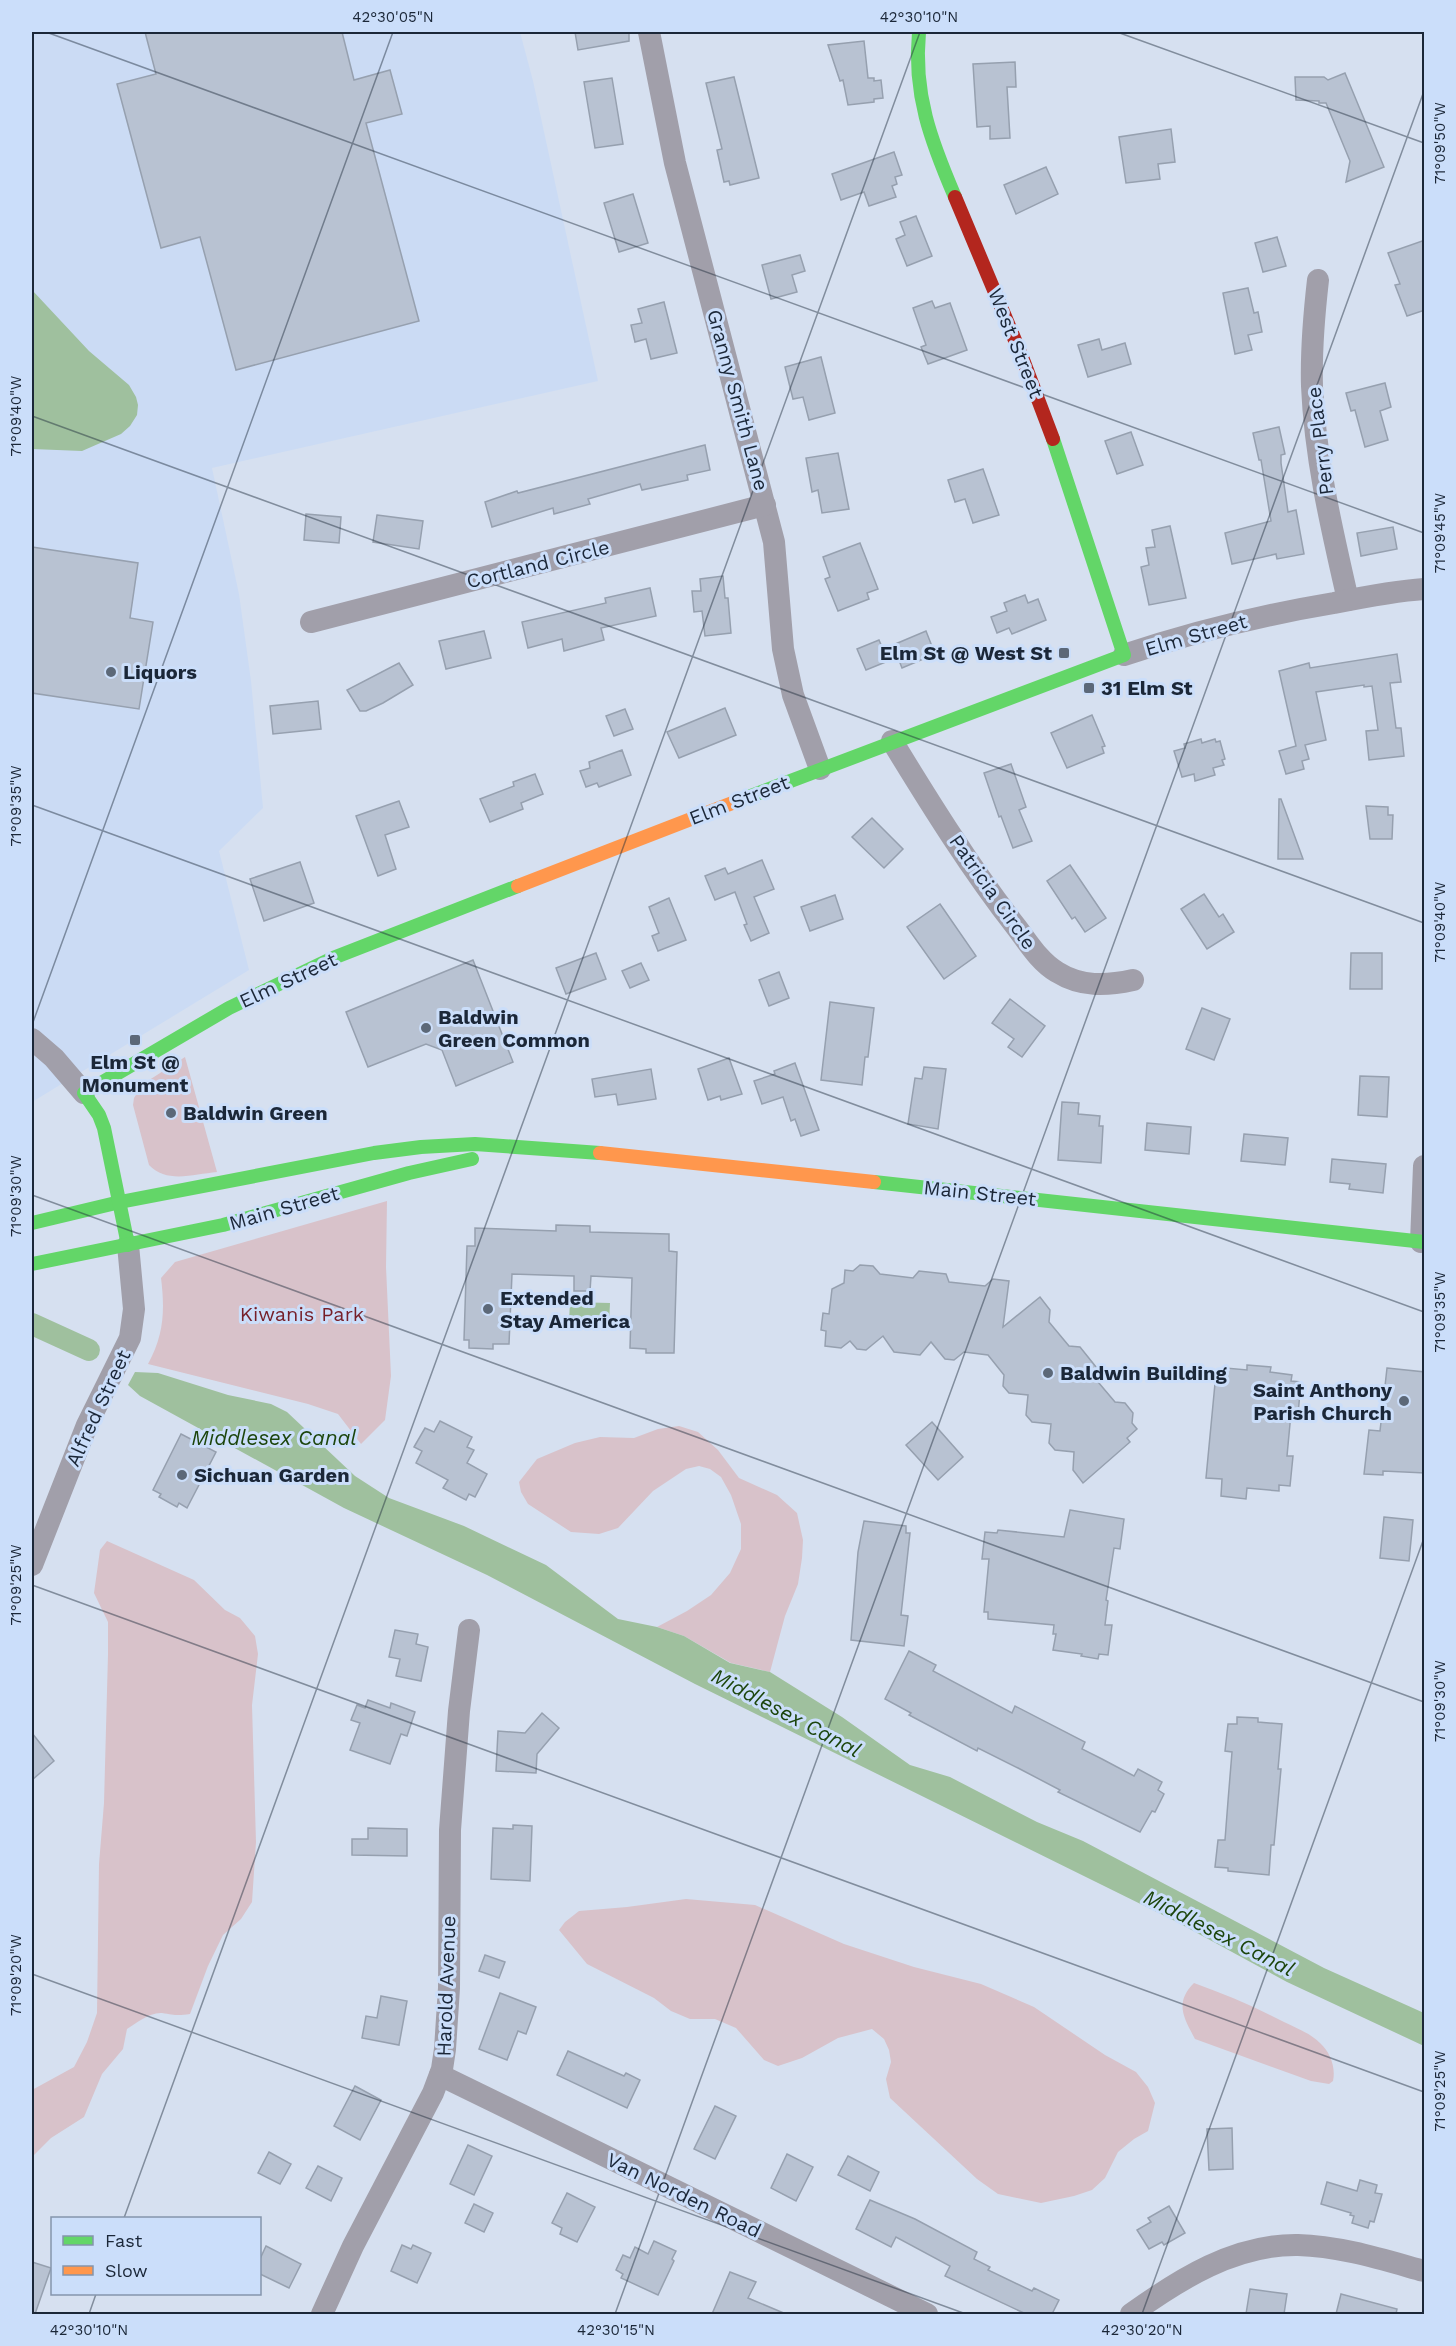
<svg xmlns="http://www.w3.org/2000/svg" width="1456" height="2346" viewBox="0 0 1456 2346" font-family="'Work Sans',sans-serif">
<rect width="100%" height="100%" fill="#d6e0f0"/>
<polygon fill="#cbdbf4" points="32,32 520,32 533,81 598,381 212,468 239,594 251,681 263,808 219,851 249,970 32,1102"/>
<g fill="#d8c2ca">
<path d="M185 1057 217 1172C194 1174 167 1184 149 1165L133 1105 134 1098 143 1084Z"/>
<path d="M387 1201 386 1267 391 1376 385 1420 361 1444 338 1414 308 1404 148 1364C164 1335 165 1310 161 1278L175 1262Z"/>
<polygon points="679,1426 698,1432 718,1450 739,1478 777,1495 797,1513 803,1540 802,1558 798,1584 785,1616 770,1672 731,1663 684,1636 657,1627 687,1611 711,1595 730,1573 741,1549 741,1524 731,1495 721,1477 710,1469 699,1466 686,1469 653,1491 618,1528 599,1534 571,1532 528,1504 521,1492 519,1482 537,1459 575,1443 600,1437 634,1438 658,1429"/>
<path d="M107 1541 194 1580 225 1610 240 1618 255 1636 258 1654 252 1705 256 1842 252 1902 241 1919 223 1935 208 1966 190 2014C178 2016 174 2015 162 2013 150 2012 136 2023 127 2029L123 2049 102 2074 84 2117 51 2138 32 2157V2090L74 2067 87 2042 97 2013 99 1864 104 1803 108 1654V1622L94 1593 100 1550Z"/>
<polygon points="686,1899 755,1905 844,1944 914,1967 981,1984 1034,2007 1105,2055 1136,2072 1148,2087 1155,2103 1148,2131 1134,2139 1118,2152 1105,2178 1092,2190 1074,2196 1041,2203 998,2194 977,2179 890,2098 886,2079 891,2062 889,2050 884,2039 872,2029 838,2038 802,2058 778,2066 764,2060 736,2028 715,2019 690,2019 671,2011 654,1998 587,1964 559,1930 565,1922 579,1911 627,1907"/>
<path d="M1194 1983C1225 1994 1255 2007 1284 2022 1296 2028 1310 2033 1320 2043 1330 2052 1336 2067 1333 2081L1329 2084 1311 2081 1195 2039C1184 2018 1174 2003 1194 1983Z"/>
</g>
<g fill="#9fc09e">
<polygon points="32,290 89,351 129,385 136,397 138,405 137,415 130,426 121,434 82,451 32,449"/>
<polygon points="570,1302 610,1303 609,1323 569,1321"/>
<polygon points="135,1372 158,1373 228,1395 271,1404 287,1412 355,1476 389,1498 464,1526 546,1565 618,1619 657,1627 684,1636 730,1663 770,1672 842,1717 910,1765 950,1777 1037,1822 1083,1841 1324,1968 1424,2013 1424,2046 1287,1982 1175,1921 695,1684 487,1575 344,1508 140,1396 128,1385"/>
</g>
<g fill="none" stroke-linecap="round" stroke-linejoin="round">
<polyline stroke="#9fc09e" stroke-width="22" points="32,1324 89,1350"/>
</g>
<g fill="#b8c2d2" stroke="#96a0af" stroke-width="1.5">
<polygon points="145,32 342,32 354,80 390,70 402,114 366,123 419,321 236,370 200,237 161,248 117,84 156,74"/>
<polygon points="575,32 629,32 629,41 578,50"/>
<polygon points="864,41 868,78 874,78 874,81 881,80 883,98 874,99 874,102 848,105 843,80 840,81 828,45"/>
<polygon points="1015,62 1016,87 1007,87 1010,138 990,139 990,126 977,127 973,64"/>
<polygon points="1345,73 1384,167 1346,182 1350,161 1326,103 1319,103 1319,101 1296,100 1295,77 1324,77 1328,80"/>
<polygon points="734,77 759,178 730,185 729,181 724,182 717,150 722,149 706,83"/>
<polygon points="612,78 623,144 595,148 584,82"/>
<polygon points="1171,129 1175,162 1158,164 1160,179 1126,183 1119,137"/>
<polygon points="894,152 902,175 895,177 897,184 892,186 896,197 869,206 864,192 841,200 832,174"/>
<polygon points="1046,167 1058,194 1016,214 1004,185"/>
<polygon points="633,194 648,243 619,252 604,203"/>
<polygon points="916,216 932,256 907,266 896,239 905,235 900,222"/>
<polygon points="1277,237 1286,266 1263,272 1255,243"/>
<polygon points="1425,240 1425,310 1407,316 1395,285 1400,284 1388,253"/>
<polygon points="800,255 805,271 792,275 797,292 771,299 762,265"/>
<polygon points="1248,288 1254,313 1258,312 1262,332 1248,335 1252,350 1235,354 1223,293"/>
<polygon points="932,301 935,308 950,303 967,350 928,364 921,347 926,345 913,308"/>
<polygon points="664,302 677,353 651,359 646,339 635,342 631,325 642,323 638,309"/>
<polygon points="1099,339 1102,350 1125,343 1131,364 1088,377 1078,345"/>
<polygon points="821,357 835,413 809,420 803,397 793,399 785,367"/>
<polygon points="1385,383 1391,407 1380,411 1388,440 1365,447 1355,410 1351,411 1346,393"/>
<polygon points="1279,427 1285,454 1281,455 1281,463 1288,512 1296,510 1304,554 1277,559 1276,554 1232,564 1225,533 1271,521 1261,460 1259,460 1253,433"/>
<polygon points="1131,432 1143,465 1117,474 1105,441"/>
<polygon points="705,445 710,470 687,475 688,480 642,490 640,484 588,499 590,504 554,514 553,508 492,527 485,502 517,491 518,493"/>
<polygon points="838,453 849,509 822,513 818,490 812,492 806,458"/>
<polygon points="983,469 999,515 973,523 965,499 955,502 948,480"/>
<polygon points="306,514 341,517 339,543 304,540"/>
<polygon points="377,515 423,521 419,549 373,542"/>
<polygon points="1170,526 1186,598 1149,605 1141,567 1149,565 1146,548 1155,547 1152,530"/>
<polygon points="1393,527 1397,549 1361,556 1357,533"/>
<polygon points="860,543 878,589 867,593 869,599 838,611 825,579 830,577 823,557"/>
<polygon points="32,547 138,563 130,618 153,622 139,709 32,693"/>
<polygon points="723,576 725,598 728,598 731,633 705,636 702,611 694,612 692,591 701,591 700,579"/>
<polygon points="650,588 656,616 601,628 604,640 564,651 562,639 528,648 522,622 606,603 605,598"/>
<polygon points="1025,595 1028,603 1038,599 1046,620 1012,634 1009,628 997,633 991,617 1007,611 1004,603"/>
<polygon points="484,631 491,658 446,669 439,641"/>
<polygon points="926,631 935,654 902,668 893,645"/>
<polygon points="879,640 888,661 866,670 857,649"/>
<polygon points="1397,654 1401,682 1390,683 1396,728 1401,728 1404,756 1369,760 1366,731 1378,730 1372,686 1364,687 1364,685 1316,692 1326,740 1305,745 1309,759 1302,761 1304,769 1286,774 1279,751 1296,746 1279,671 1309,663 1310,668"/>
<polygon points="399,663 413,685 383,703 366,711 360,711 347,690"/>
<polygon points="318,701 321,729 273,734 270,706"/>
<polygon points="725,708 736,735 679,758 667,732"/>
<polygon points="625,709 633,729 614,736 606,716"/>
<polygon points="1092,715 1105,746 1102,747 1104,753 1067,768 1051,733"/>
<polygon points="1201,739 1202,743 1215,739 1216,742 1220,741 1225,759 1222,760 1224,765 1213,768 1215,775 1195,781 1194,774 1182,777 1174,751 1185,748 1184,744"/>
<polygon points="622,750 631,775 599,787 597,783 586,787 580,771 590,768 589,762"/>
<polygon points="1011,764 1026,807 1019,810 1032,841 1013,848 1001,816 999,817 984,773"/>
<polygon points="535,774 543,794 521,803 523,809 490,822 480,799 514,786 513,782"/>
<polygon points="1279,799 1281,799 1303,859 1278,859"/>
<polygon points="399,801 409,827 385,835 396,869 378,876 356,816"/>
<polygon points="1366,806 1388,807 1388,815 1393,815 1392,839 1370,839"/>
<polygon points="872,818 903,849 884,868 852,837"/>
<polygon points="762,860 774,889 754,897 769,933 751,941 744,925 747,924 735,892 715,900 705,876 725,868 728,874"/>
<polygon points="300,862 314,903 264,921 250,879"/>
<polygon points="1070,865 1106,918 1085,932 1075,917 1072,919 1047,881"/>
<polygon points="1204,894 1219,917 1223,914 1234,932 1207,949 1181,909"/>
<polygon points="835,895 843,919 810,931 801,907"/>
<polygon points="669,898 686,940 658,951 652,936 659,933 649,907"/>
<polygon points="940,904 976,956 944,979 907,927"/>
<polygon points="596,953 606,979 566,994 556,968"/>
<polygon points="1351,953 1382,953 1382,989 1350,989"/>
<polygon points="473,960 513,1062 456,1086 442,1050 426,1044 368,1067 346,1012"/>
<polygon points="641,963 649,980 630,988 622,971"/>
<polygon points="779,972 789,998 769,1006 759,980"/>
<polygon points="1010,999 1045,1026 1022,1057 1008,1047 1014,1039 992,1023"/>
<polygon points="830,1002 874,1008 868,1057 865,1057 862,1085 821,1080"/>
<polygon points="1202,1008 1230,1019 1214,1060 1186,1049"/>
<polygon points="729,1058 742,1094 721,1100 720,1096 708,1100 698,1069"/>
<polygon points="795,1063 819,1130 801,1136 795,1119 791,1121 783,1097 762,1104 754,1081 775,1074 774,1071"/>
<polygon points="924,1067 946,1069 938,1129 908,1124 915,1078 922,1079"/>
<polygon points="651,1069 656,1099 618,1105 616,1094 595,1097 592,1079"/>
<polygon points="1360,1076 1389,1077 1387,1117 1358,1115"/>
<polygon points="1062,1102 1079,1103 1078,1114 1100,1116 1099,1126 1103,1126 1101,1163 1058,1160"/>
<polygon points="1147,1123 1191,1127 1189,1154 1145,1150"/>
<polygon points="1244,1134 1288,1138 1285,1165 1241,1161"/>
<polygon points="1332,1159 1386,1164 1383,1193 1349,1189 1350,1184 1330,1182"/>
<polygon points="556,1225 590,1226 590,1232 669,1234 669,1251 677,1252 674,1353 646,1353 646,1349 630,1348 632,1278 591,1276 590,1291 574,1291 574,1276 512,1274 509,1344 493,1344 493,1349 469,1348 469,1340 464,1340 467,1246 475,1246 475,1228 556,1231"/>
<polygon points="860,1265 873,1266 880,1274 913,1278 919,1271 946,1274 949,1282 985,1286 993,1279 1009,1281 1003,1327 1040,1297 1050,1310 1049,1322 1069,1346 1080,1347 1096,1367 1093,1376 1115,1402 1125,1403 1133,1413 1132,1423 1137,1429 1127,1438 1130,1442 1083,1483 1073,1470 1074,1452 1055,1450 1049,1443 1051,1424 1032,1422 1026,1415 1028,1395 1009,1393 1003,1386 1004,1375 988,1355 964,1352 954,1360 945,1359 931,1342 920,1355 894,1352 883,1336 866,1350 857,1349 850,1341 841,1348 825,1346 826,1331 821,1330 823,1313 829,1314 832,1289 844,1283 845,1270 853,1271"/>
<polygon points="1247,1365 1271,1367 1270,1372 1292,1375 1291,1381 1301,1382 1298,1414 1291,1413 1287,1456 1293,1456 1290,1486 1279,1485 1279,1491 1247,1488 1246,1499 1221,1496 1222,1479 1206,1478 1216,1373 1226,1374 1226,1368 1247,1370"/>
<polygon points="1387,1368 1425,1372 1425,1473 1383,1471 1383,1475 1364,1474 1369,1430 1380,1431"/>
<polygon points="440,1421 472,1437 467,1447 474,1450 467,1463 487,1474 475,1497 469,1494 466,1500 443,1488 448,1480 416,1463 422,1451 414,1447 425,1428 434,1432"/>
<polygon points="932,1422 963,1457 938,1480 906,1445"/>
<polygon points="181,1434 216,1452 187,1508 179,1503 177,1507 159,1497 161,1494 153,1490"/>
<polygon points="1070,1510 1124,1519 1120,1549 1114,1548 1106,1600 1108,1601 1105,1625 1112,1625 1108,1655 1099,1654 1098,1659 1081,1656 1082,1654 1053,1650 1056,1634 1053,1634 1054,1625 988,1619 988,1612 984,1612 989,1559 982,1559 985,1532 997,1533 998,1530 1064,1537"/>
<polygon points="1384,1517 1413,1520 1409,1561 1380,1558"/>
<polygon points="864,1521 906,1526 906,1533 910,1533 901,1615 908,1616 904,1646 851,1640 858,1552"/>
<polygon points="395,1630 418,1634 416,1644 428,1647 421,1681 396,1676 400,1659 389,1657"/>
<polygon points="909,1651 936,1665 933,1671 1012,1713 1015,1706 1085,1742 1082,1749 1102,1759 1134,1776 1138,1769 1162,1782 1158,1790 1164,1794 1155,1812 1152,1811 1140,1832 1058,1792 1060,1790 1018,1768 978,1748 977,1751 909,1715 911,1713 885,1699"/>
<polygon points="368,1700 390,1708 391,1703 415,1712 407,1736 401,1734 390,1764 350,1750 360,1723 351,1720 357,1705 365,1708"/>
<polygon points="542,1713 559,1728 537,1754 536,1773 496,1771 498,1731 525,1733"/>
<polygon points="1237,1717 1258,1718 1258,1722 1282,1724 1278,1769 1281,1769 1274,1845 1271,1845 1269,1875 1228,1871 1228,1868 1215,1867 1218,1840 1225,1840 1228,1801 1232,1752 1225,1751 1228,1724 1237,1724"/>
<polygon points="32,1733 54,1761 32,1780"/>
<polygon points="513,1825 532,1826 530,1881 491,1879 493,1828 513,1829"/>
<polygon points="368,1828 407,1829 407,1856 352,1855 352,1839 368,1839"/>
<polygon points="485,1955 505,1962 499,1978 479,1971"/>
<polygon points="500,1993 536,2007 526,2034 518,2031 507,2060 479,2049"/>
<polygon points="381,1996 407,2001 399,2045 362,2038 366,2016 377,2018"/>
<polygon points="568,2051 624,2076 626,2073 640,2080 627,2108 557,2075"/>
<polygon points="355,2086 381,2100 360,2140 334,2126"/>
<polygon points="715,2106 736,2116 715,2159 694,2149"/>
<polygon points="1232,2128 1233,2169 1209,2170 1207,2129"/>
<polygon points="468,2145 492,2156 474,2195 450,2184"/>
<polygon points="269,2152 291,2164 280,2184 258,2173"/>
<polygon points="787,2154 813,2167 796,2201 771,2188"/>
<polygon points="848,2156 879,2172 870,2191 838,2175"/>
<polygon points="318,2166 342,2178 331,2201 306,2188"/>
<polygon points="1360,2180 1377,2185 1375,2193 1382,2194 1374,2222 1370,2221 1368,2228 1352,2223 1354,2216 1350,2215 1351,2213 1321,2204 1327,2182 1357,2191"/>
<polygon points="567,2193 595,2207 577,2242 560,2234 562,2228 552,2223"/>
<polygon points="870,2200 915,2219 977,2252 974,2259 990,2267 988,2270 1032,2291 1034,2288 1059,2300 1052,2314 1026,2314 945,2276 950,2266 896,2237 891,2247 856,2229"/>
<polygon points="474,2204 493,2213 484,2232 465,2223"/>
<polygon points="1169,2206 1185,2233 1164,2245 1162,2242 1149,2249 1137,2230 1151,2222 1148,2218"/>
<polygon points="654,2241 676,2251 672,2259 674,2261 658,2295 621,2278 623,2274 616,2270 623,2255 630,2258 635,2247 648,2254"/>
<polygon points="402,2245 411,2249 413,2245 431,2253 417,2283 391,2271"/>
<polygon points="266,2246 301,2264 289,2288 260,2274 260,2259"/>
<polygon points="32,2262 51,2268 35,2314 32,2314"/>
<polygon points="730,2272 756,2282 748,2298 786,2314 712,2314"/>
<polygon points="1250,2289 1287,2294 1284,2314 1246,2314"/>
<polygon points="1341,2294 1397,2309 1396,2314 1336,2314"/>
</g>
<g fill="none" stroke-linecap="round" stroke-linejoin="round">
<g stroke="#a19faa" stroke-width="22">
<polyline points="649,32 675,163 774,542 783,649 793,695 820,769"/>
<path d="M1318 280C1314 315 1311 351 1312 386 1315 459 1332 530 1348 600"/>
<polyline points="311,622 765,505"/>
<path d="M1124 655C1193 632 1262 615 1334 603 1364 597 1394 591 1424 589"/>
<path d="M892 741C931 805 971 869 1017 928 1029 944 1040 962 1057 972 1081 987 1106 986 1133 980"/>
<polyline points="32,1039 54,1058 84,1093"/>
<polyline points="1421,1242 1424,1166"/>
<polyline points="32,1565 87,1425 130,1338 134,1309 128,1245"/>
<polyline points="440,2075 927,2314"/>
<polyline points="322,2314 353,2246 433,2093 442,2069 445,2049 449,1988 450,1830 459,1711 469,1630"/>
<path d="M1131 2314C1180 2279 1235 2244 1298 2245 1340 2246 1384 2260 1424 2271"/>
</g>
<g stroke="#63d668" stroke-width="14">
<path d="M919 32C913 94 931 141 955 197"/>
<polyline points="735,802 1124,655 1053,439"/>
<polyline points="874,1182 1424,1242"/>
<polyline points="32,1223 120,1202 374,1153 421,1147 475,1144 600,1153"/>
<polyline points="128,1245 104,1128 99,1115 84,1093 229,1008 333,958 518,886"/>
<polyline points="32,1264 223,1225 409,1173 472,1159"/>
</g>
<g stroke="#ff974d" stroke-width="14">
<polyline points="518,886 735,802"/>
<polyline points="600,1153 874,1182"/>
</g>
<polyline stroke="#b3261e" stroke-width="14" points="955,197 1022,357 1053,439"/>
</g>
<path fill="none" stroke="#1b2738" stroke-width="1.5" stroke-opacity="0.45" d="M46 32 1424 533M1117 32 1424 143M32 416 1424 923M32 805 1424 1312M32 1025 393 32M32 1195 1424 1702M32 1585 1424 2092M32 1974 966 2314M124 2218 920 32M89 2314 96 2294M615 2314 1424 91M1142 2314 1424 1538"/>
<g fill="#5c6878" stroke="#cbdefa" stroke-width="2">
<rect x="1058" y="647" width="12" height="12" rx="3"/>
<circle cx="111" cy="672" r="6"/>
<rect x="1083" y="682" width="12" height="12" rx="3"/>
<circle cx="426" cy="1028" r="6"/>
<rect x="129" y="1034" width="12" height="12" rx="3"/>
<circle cx="171" cy="1113" r="6"/>
<circle cx="488" cy="1309" r="6"/>
<circle cx="1048" cy="1373" r="6"/>
<circle cx="1404" cy="1401" r="6"/>
<circle cx="182" cy="1475" r="6"/>
</g>
<g text-anchor="middle" stroke-width="6" stroke-linejoin="round" paint-order="stroke">
<g font-size="20" fill="#1b2738" stroke="#cbdefa">
<text transform="translate(1016 343) rotate(68)" y="7">West Street</text>
<text transform="translate(738 400) rotate(75)" y="7">Granny Smith Lane</text>
<text transform="translate(1320 441) rotate(-97)" y="7">Perry Place</text>
<text transform="translate(538 564) rotate(-14)" y="7">Cortland Circle</text>
<text transform="translate(1196 635) rotate(-16)" y="7">Elm Street</text>
<text transform="translate(739 800) rotate(-21)" y="7">Elm Street</text>
<text transform="translate(993 892) rotate(55)" y="7">Patricia Circle</text>
<text transform="translate(288 980) rotate(-25)" y="7">Elm Street</text>
<text transform="translate(980 1193) rotate(6)" y="7">Main Street</text>
<text transform="translate(284 1208) rotate(-16)" y="7">Main Street</text>
<text transform="translate(98 1408) rotate(-65)" y="7">Alfred Street</text>
<text transform="translate(446 1986) rotate(-88)" y="7">Harold Avenue</text>
<text transform="translate(684 2195) rotate(26)" y="7">Van Norden Road</text>
</g>
<g font-size="20" font-weight="bold" fill="#1b2738" stroke="#cbdefa" text-anchor="start">
<text x="1052" y="660" text-anchor="end">Elm St @ West St</text>
<text x="123" y="679">Liquors</text>
<text x="1101" y="695">31 Elm St</text>
<text x="438" y="1024">Baldwin<tspan x="438" dy="23">Green Common</tspan></text>
<text x="135" y="1069" text-anchor="middle">Elm St @<tspan x="135" dy="23">Monument</tspan></text>
<text x="183" y="1120">Baldwin Green</text>
<text x="500" y="1305">Extended<tspan x="500" dy="23">Stay America</tspan></text>
<text x="1060" y="1380">Baldwin Building</text>
<text x="1392" y="1397" text-anchor="end">Saint Anthony<tspan x="1392" dy="23">Parish Church</tspan></text>
<text x="194" y="1482">Sichuan Garden</text>
</g>
<g font-size="20" fill="#761f29" stroke="#cbdefa">
<text x="302" y="1321">Kiwanis Park</text>
</g>
<g font-size="21" font-style="italic" fill="#1c450c" stroke="#cbdefa">
<text x="274" y="1445">Middlesex Canal</text>
<text transform="translate(786 1713) rotate(28)" y="7">Middlesex Canal</text>
<text transform="translate(1219 1933) rotate(27)" y="7">Middlesex Canal</text>
</g>
</g>
<rect width="1456" height="2346" fill="none" stroke="#cbdefa" stroke-width="66"/>
<rect x="51" y="2217" width="210" height="78" fill="#cbdefa" stroke="#8595ac" stroke-width="1.5"/>
<rect x="63" y="2236" width="30" height="9" fill="#63d668" stroke="#8595ac" stroke-width="1.5"/>
<text x="105" y="2247" font-size="18" fill="#1b2738">Fast</text>
<rect x="63" y="2266" width="30" height="9" fill="#ff974d" stroke="#8595ac" stroke-width="1.5"/>
<text x="105" y="2277" font-size="18" fill="#1b2738">Slow</text>
<rect x="33" y="33" width="1390" height="2280" fill="none" stroke="#1b2738" stroke-width="2"/>
<g font-size="15" text-anchor="middle" fill="#1b2738">
<text x="393" y="22">42°30'05"N</text>
<text x="919" y="22">42°30'10"N</text>
<text transform="translate(1440 143) rotate(-90)" y="5">71°09'50"W</text>
<text transform="translate(16 416) rotate(-90)" y="5">71°09'40"W</text>
<text transform="translate(1440 533) rotate(-90)" y="5">71°09'45"W</text>
<text transform="translate(16 806) rotate(-90)" y="5">71°09'35"W</text>
<text transform="translate(1440 922) rotate(-90)" y="5">71°09'40"W</text>
<text transform="translate(16 1196) rotate(-90)" y="5">71°09'30"W</text>
<text transform="translate(1440 1312) rotate(-90)" y="5">71°09'35"W</text>
<text transform="translate(16 1585) rotate(-90)" y="5">71°09'25"W</text>
<text transform="translate(1440 1701) rotate(-90)" y="5">71°09'30"W</text>
<text transform="translate(16 1975) rotate(-90)" y="5">71°09'20"W</text>
<text transform="translate(1440 2091) rotate(-90)" y="5">71°09'25"W</text>
<text x="89" y="2335">42°30'10"N</text>
<text x="616" y="2335">42°30'15"N</text>
<text x="1142" y="2335">42°30'20"N</text>
</g>
</svg>
